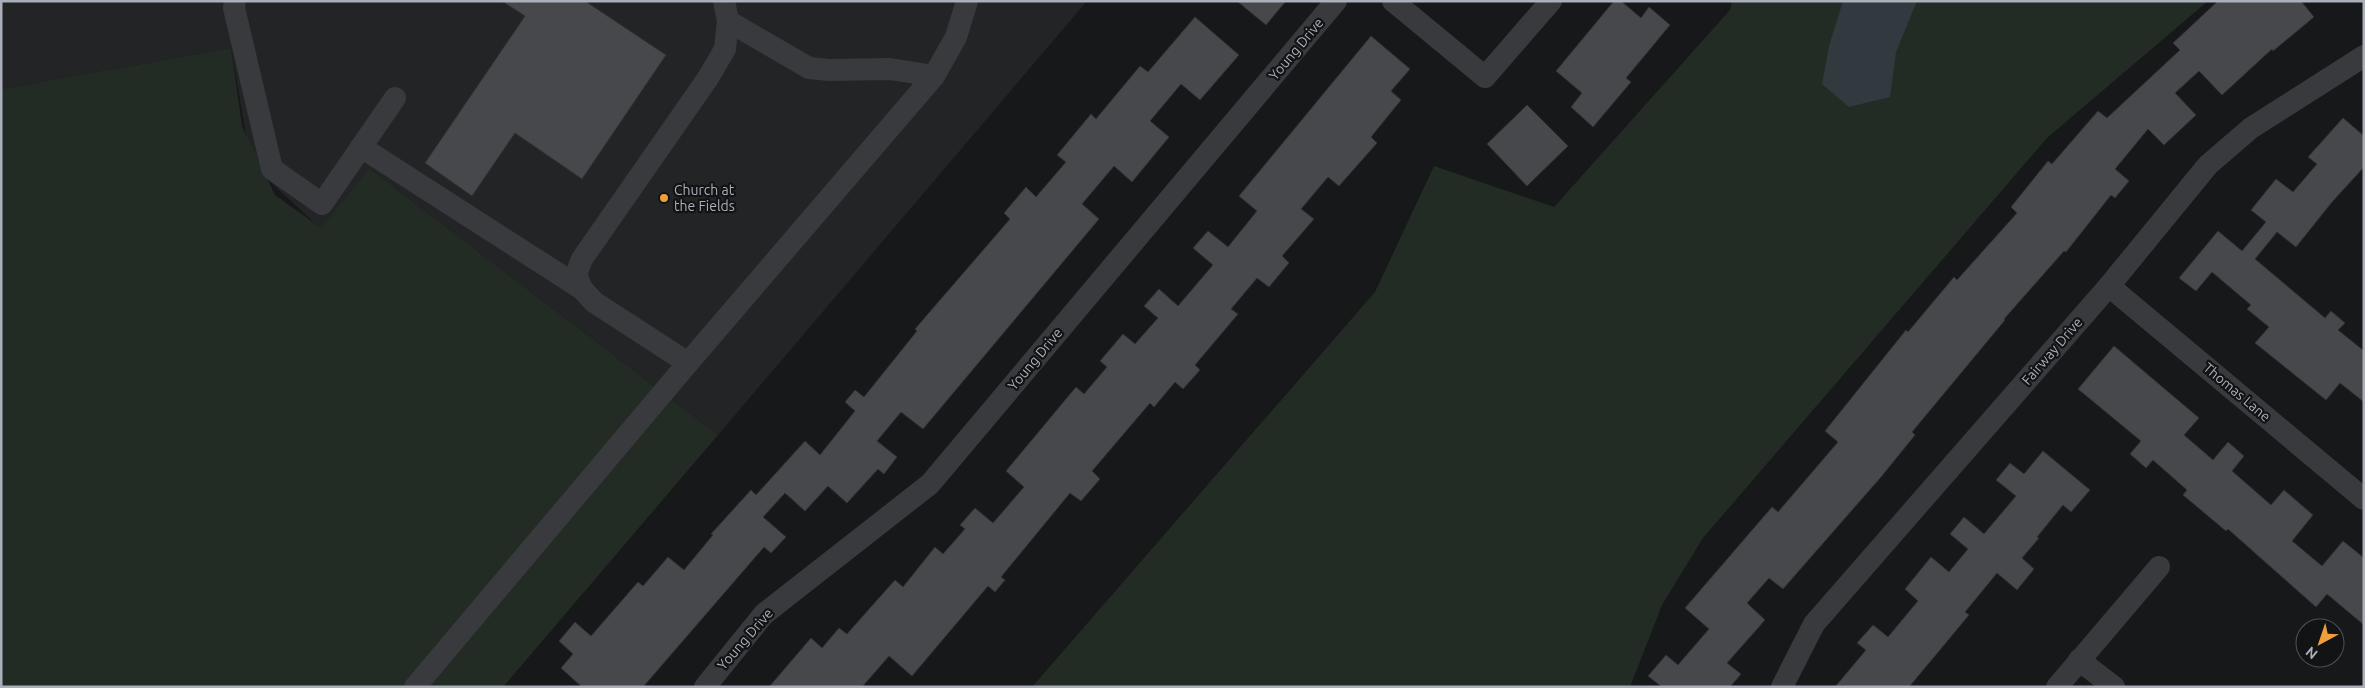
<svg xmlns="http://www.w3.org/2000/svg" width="2365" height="688" viewBox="0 0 2365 688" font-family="Ubuntu,sans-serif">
<rect width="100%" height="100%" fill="#171819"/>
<polygon fill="#232426" points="1,1 1087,1 718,435 369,168 321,229 251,164 231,48 1,89"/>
<g fill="#232c24">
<polygon points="1732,1 2208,1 2047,138 1703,538 1662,605 1630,687 1032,687 1375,292 1434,166 1554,207 1730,10"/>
<polygon points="231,48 242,126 275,195 321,228 369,168 718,435 503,687 1,687 1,89"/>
</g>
<polygon fill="#303a3f" points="1843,1 1917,1 1896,52 1890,97 1849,107 1822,84 1829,46"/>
<g fill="#46484c" stroke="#313235">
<polygon points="502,1 585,1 666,55 582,179 515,133 472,196 425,163 525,16"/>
<polygon points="1237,1 1286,1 1266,25"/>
<polygon points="1614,1 1621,1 1641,18 1649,7 1670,25 1626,78 1631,82 1593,127 1571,107 1582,93 1556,71"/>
<polygon points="2218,1 2301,1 2314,17 2273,51 2272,49 2222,95 2199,71 2175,93 2196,115 2164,145 2148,129 2115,169 2129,181 2115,198 2111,195 2066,252 2064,251 2004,319 2005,320 1912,432 1915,435 1881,477 1783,589 1769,578 1747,603 1765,620 1727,663 1741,674 1730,687 1662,687 1648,676 1666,655 1678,665 1709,629 1685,608 1772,507 1778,512 1838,442 1825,431 1906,330 1908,332 1954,277 1957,280 2017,213 2011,207 2048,161 2052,164 2098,111 2107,118 2180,50 2173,43"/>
<polygon points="1195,17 1239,55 1200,100 1181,84 1150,121 1169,137 1132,182 1114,166 1082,204 1099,219 923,429 901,412 877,441 897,457 884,474 878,469 847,503 828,486 805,511 785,493 763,517 786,537 771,553 764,547 643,687 582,687 561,668 573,654 559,641 575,622 591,636 638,582 643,586 668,557 684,570 713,535 711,534 751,490 756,495 805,441 820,455 855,411 845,402 855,390 864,397 917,331 915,329 1010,219 1004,213 1026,187 1036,197 1066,162 1057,155 1091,114 1096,119 1140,66 1148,72"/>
<polygon points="1371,36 1410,69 1391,91 1401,100 1371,137 1377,143 1339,186 1328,177 1301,209 1314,219 1282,256 1289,263 1269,287 1257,278 1231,309 1238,314 1195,365 1200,370 1183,389 1175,382 1154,407 1150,403 1092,471 1100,479 1081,501 1070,493 1001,577 1005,580 995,592 988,586 912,676 889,656 862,687 769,687 811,638 822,648 839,628 847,634 895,580 903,587 935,547 943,554 965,529 960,525 975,508 993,523 1024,487 1006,471 1076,387 1084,394 1107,367 1100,361 1123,334 1135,344 1158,318 1144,306 1159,289 1178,306 1213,265 1193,248 1208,231 1228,247 1257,211 1239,196"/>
<polygon points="1527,105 1568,146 1527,186 1487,144"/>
<polygon points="2343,118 2364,136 2364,167 2332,202 2296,247 2277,232 2255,259 2325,318 2331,311 2345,323 2338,330 2364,351 2364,402 2340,383 2326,400 2255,343 2269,327 2247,309 2251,305 2212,272 2196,291 2179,278 2218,231 2242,251 2266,222 2251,210 2276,179 2293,192 2317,164 2308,157"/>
<polygon points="2114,346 2199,418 2184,435 2213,460 2228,442 2244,456 2232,471 2271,505 2284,490 2313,515 2292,541 2322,566 2343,541 2364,558 2364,625 2327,594 2316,607 2228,529 2226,531 2183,495 2187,490 2153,460 2146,468 2130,454 2141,441 2078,389"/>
<polygon points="2043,451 2090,490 2071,512 2063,505 2037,537 2039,538 2022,558 2034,569 2017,590 1997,573 1965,612 1969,615 1909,687 1835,687 1866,650 1857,643 1873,625 1888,637 1918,601 1905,589 1931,557 1949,572 1968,549 1950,534 1964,517 1984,534 2016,496 1996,480 2010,463 2024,474"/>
</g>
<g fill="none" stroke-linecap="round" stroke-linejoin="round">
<g stroke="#383a3e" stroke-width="22">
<polyline points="235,1 234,8 272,169 322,204 395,98"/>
<polyline points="724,1 728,21 725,49 708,78 582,259 576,274 582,289 594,302 688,363 934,76 956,37 967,1"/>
<polyline points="1393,1 1485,77 1551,1"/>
<polyline points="728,21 809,68 829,70 890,69 934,76"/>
<polyline points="361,147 582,289"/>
<polyline points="2109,286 2364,499"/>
<polyline points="2079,660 2114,687"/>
<polyline points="415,687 688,363"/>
<polyline points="705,687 764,614 930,484 1336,1"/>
<polyline points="1782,687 1814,624 2109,286 2208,165 2251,128 2364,56"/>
<polyline points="2057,687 2159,567"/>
</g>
</g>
<circle fill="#ee9e3b" stroke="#121314" stroke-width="2" cx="664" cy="198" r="5"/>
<g text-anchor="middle" stroke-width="4.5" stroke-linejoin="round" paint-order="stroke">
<g font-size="14" fill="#aab0b9" stroke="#121314">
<text transform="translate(1296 49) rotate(-50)" y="5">Young Drive</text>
<text transform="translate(2052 351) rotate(-49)" y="5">Fairway Drive</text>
<text transform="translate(1035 359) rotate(-50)" y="5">Young Drive</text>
<text transform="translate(2237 392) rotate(40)" y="5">Thomas Lane</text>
<text transform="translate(745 639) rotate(-49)" y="5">Young Drive</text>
</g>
<g font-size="14" fill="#aab0b9" stroke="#121314" text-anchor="start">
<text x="674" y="195">Church at<tspan x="674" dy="16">the Fields</tspan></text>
</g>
</g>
<rect width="2365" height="688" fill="none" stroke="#aab0b9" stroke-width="5"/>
<g transform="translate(2320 643) rotate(220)"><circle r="24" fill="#121314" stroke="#4f5256"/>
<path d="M0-4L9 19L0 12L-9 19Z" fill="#ee9e3b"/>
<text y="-8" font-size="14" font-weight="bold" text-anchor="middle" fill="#aab0b9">N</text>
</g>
</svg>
